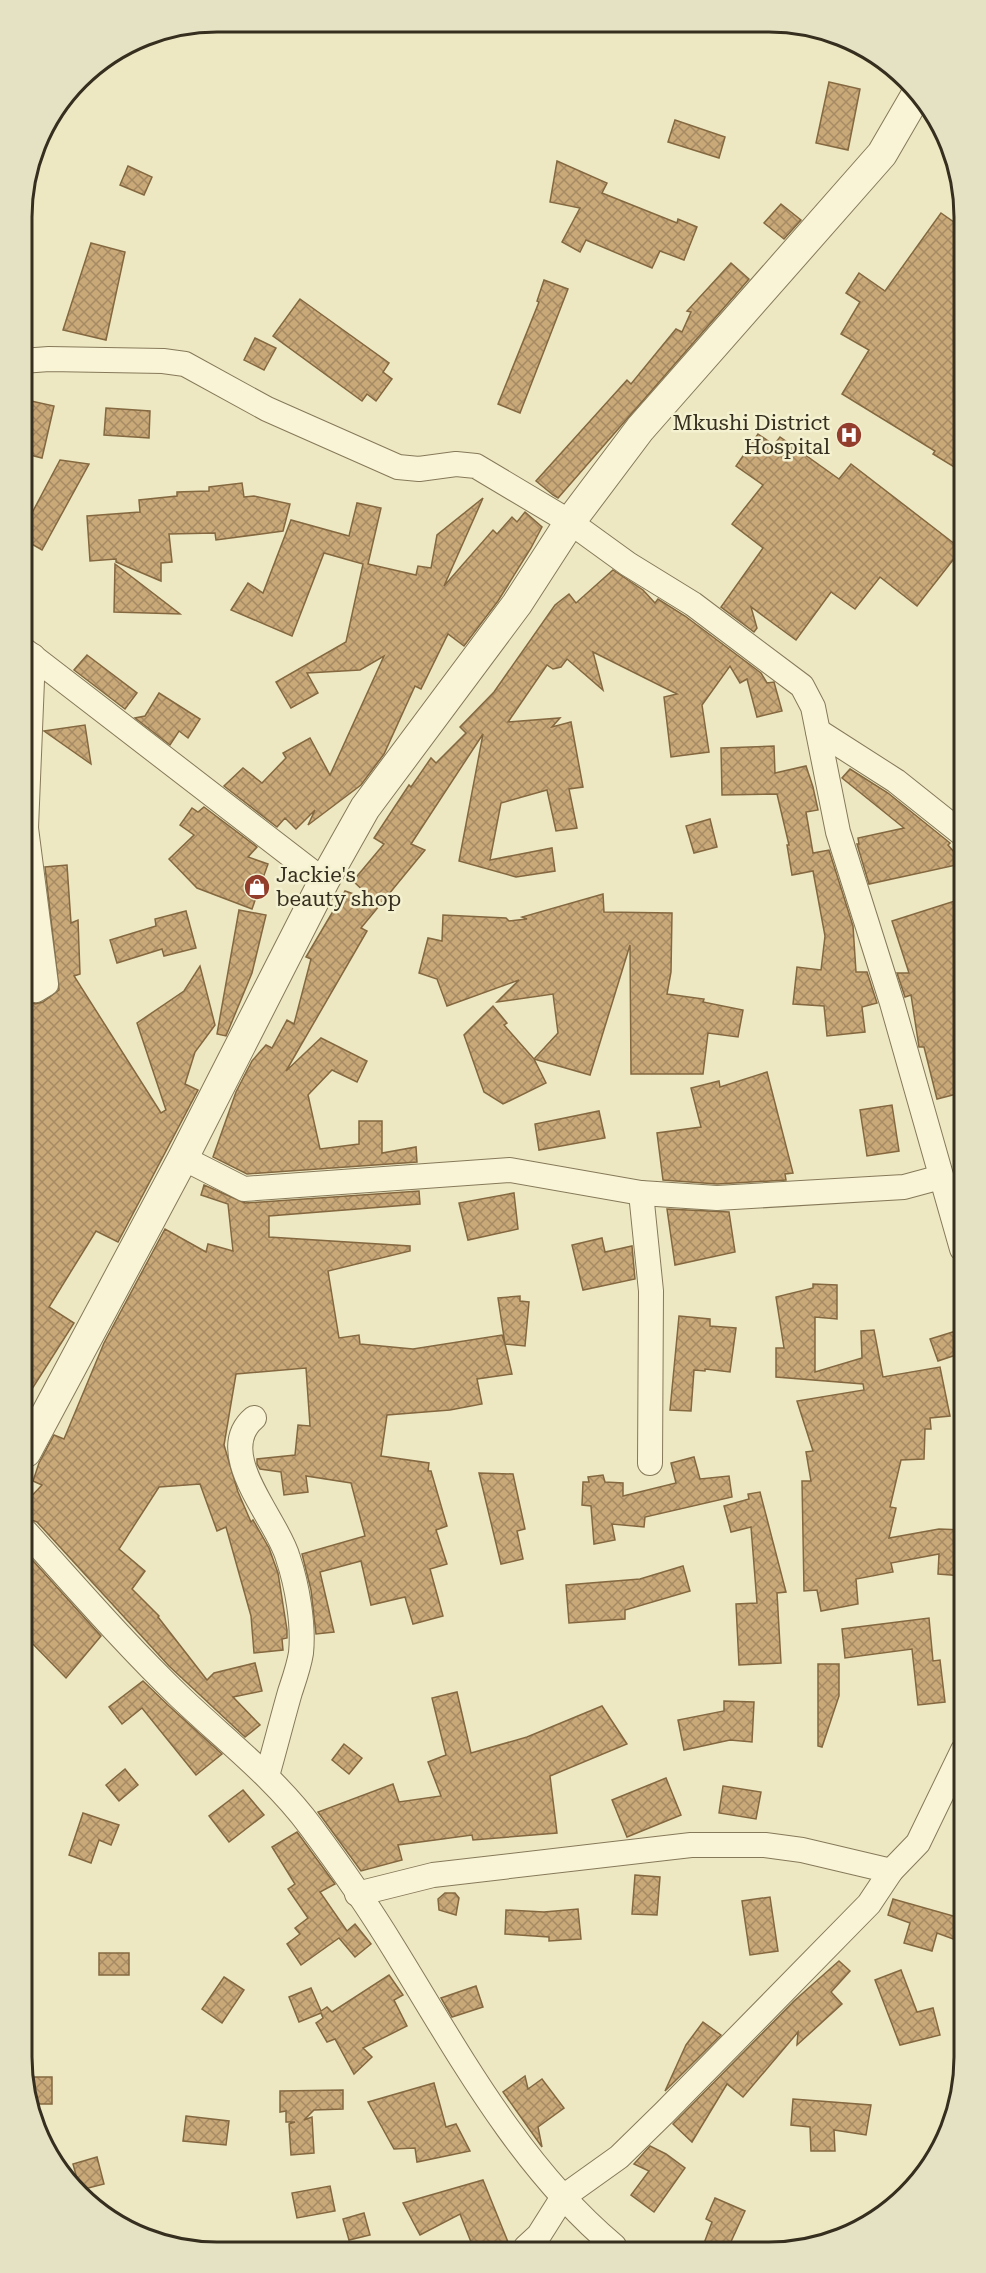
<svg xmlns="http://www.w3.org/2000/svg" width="986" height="2273" viewBox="0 0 986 2273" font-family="'Roboto Serif',serif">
<defs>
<pattern id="building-cross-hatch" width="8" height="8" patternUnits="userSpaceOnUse" patternTransform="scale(1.5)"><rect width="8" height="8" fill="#caa979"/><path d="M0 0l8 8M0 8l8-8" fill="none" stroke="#a58a63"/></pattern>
</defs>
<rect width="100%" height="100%" fill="#ede8c2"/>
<g fill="url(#building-cross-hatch)" stroke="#846840" stroke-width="1.5">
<polygon points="829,82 860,89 848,150 816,143"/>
<polygon points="675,120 725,137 719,158 668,142"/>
<polygon points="557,161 607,183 602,193 677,223 678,219 697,227 684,260 660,251 652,268 586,240 580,252 562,242 580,208 550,202"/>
<polygon points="128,166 152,177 144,195 120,185"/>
<polygon points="781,204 801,220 784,239 764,223"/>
<polygon points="941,213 958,225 959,470 933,454 935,451 842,394 869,350 841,334 860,302 846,293 859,273 885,291"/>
<polygon points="91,243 125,252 106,340 63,330"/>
<polygon points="731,263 749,279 558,498 553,495 536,481 627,380 631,384 676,329 682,332 691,312 687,311"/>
<polygon points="544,280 568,289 520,413 498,404 539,302 537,301"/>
<polygon points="300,299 389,363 383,372 392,379 376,401 367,394 362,401 273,336"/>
<polygon points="255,338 276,348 264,370 244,360"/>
<polygon points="22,399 54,406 42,458 22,453"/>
<polygon points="106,408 150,411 149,438 104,435"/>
<polygon points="758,434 774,445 780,437 839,479 851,464 960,548 960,551 917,606 880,577 855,609 831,592 796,640 751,607 757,628 754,632 721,607 763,548 732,524 763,485 736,466"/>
<polygon points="60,460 89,464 42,550 23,539 23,530"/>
<polygon points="242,483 244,497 254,496 290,504 283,531 216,540 215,533 169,534 172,562 161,563 161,581 116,562 116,559 90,561 87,516 140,512 139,500 177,496 177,492 209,491 209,487"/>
<polygon points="483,498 444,586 493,530 497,534 512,517 517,522 525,512 542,527 531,548 498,601 464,646 448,634 421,689 415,686 384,754 361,785 308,825 315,810 296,829 285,818 277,827 224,786 243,768 262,783 286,758 283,753 310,738 330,775 384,656 360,670 307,673 318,693 291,708 276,682 346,642 363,564 324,553 292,636 231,610 248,583 263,593 291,520 349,536 357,503 381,508 368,564 416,575 418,566 431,568 437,535"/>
<polygon points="115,564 180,614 114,612"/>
<polygon points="613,570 643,590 655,603 658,599 685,616 761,673 767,683 774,682 782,711 757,717 747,679 740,683 730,666 702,705 709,752 671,757 664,697 677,694 593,652 603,690 567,659 561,667 553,669 547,665 508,722 560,718 552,727 571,722 583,787 569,789 577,828 556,831 547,790 501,803 490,860 552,848 555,871 516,877 459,861 483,734 411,844 425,850 361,928 367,931 286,1071 321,1038 367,1061 357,1082 332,1070 308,1095 320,1149 359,1144 359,1121 382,1121 382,1153 416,1147 417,1162 247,1174 213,1157 236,1092 252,1061 266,1045 272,1048 287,1020 294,1024 311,959 306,957 345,891 374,901 353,881 384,844 374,838 409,785 411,787 431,758 436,763 466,733 460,727 494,692 555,605 569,594 576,603"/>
<polygon points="87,655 137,693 125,709 74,670"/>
<polygon points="159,693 200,719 188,738 179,731 170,745 135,718 145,716"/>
<polygon points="85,725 91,764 44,731"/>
<polygon points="774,746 775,773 806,766 813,787 818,810 806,812 813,853 829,850 853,926 856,972 867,972 877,1003 862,1007 865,1032 827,1036 824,1006 793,1004 797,967 821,970 825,936 813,871 792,875 787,845 789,845 777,794 722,795 721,748"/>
<polygon points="850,769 888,793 950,843 948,845 961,860 961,864 869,884 857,844 859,844 858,838 904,828 842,778"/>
<polygon points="204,807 257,847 248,857 268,864 252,909 197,888 169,859 194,835 180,825 192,808 198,812"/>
<polygon points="710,819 717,847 694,853 686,826"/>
<polygon points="67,865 71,923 78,920 80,974 74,976 161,1113 166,1110 137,1023 184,991 200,966 215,1025 195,1052 185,1084 198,1090 118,1242 96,1231 49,1307 74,1323 25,1400 24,999 35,1004 43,1002 59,990 45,867"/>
<polygon points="603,894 604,912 672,913 671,972 667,994 704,999 703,1002 743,1010 738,1037 708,1033 703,1074 631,1074 630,945 590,1075 534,1059 546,1083 503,1104 484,1092 464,1035 493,1006 507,1023 504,1025 534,1059 558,1033 553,994 497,1002 519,980 447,1006 437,979 419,973 428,938 442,941 443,915 506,918 509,921 527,919 522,917"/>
<polygon points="961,899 961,1093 937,1099 924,1047 919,1047 911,995 905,997 897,973 909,973 892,921"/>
<polygon points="239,910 266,915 252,973 226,1036 217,1034"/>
<polygon points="186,911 196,948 164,956 162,949 117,963 110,940 156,926 155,919"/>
<polygon points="767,1072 793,1173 785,1174 786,1180 717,1184 663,1180 657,1133 701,1127 691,1088 719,1081 720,1087"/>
<polygon points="892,1105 899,1151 867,1156 860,1110"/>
<polygon points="599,1111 605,1138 539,1150 535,1124"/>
<polygon points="204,1185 245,1203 419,1191 420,1204 269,1216 269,1237 410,1246 410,1251 328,1271 339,1338 359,1335 360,1344 413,1349 502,1335 505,1344 498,1298 520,1296 520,1301 529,1302 525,1346 505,1344 512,1374 477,1379 482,1404 450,1410 387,1415 381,1456 429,1463 428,1471 431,1471 447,1526 436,1530 447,1564 430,1569 443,1616 413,1624 405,1597 371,1605 361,1561 320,1572 334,1632 316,1634 311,1590 302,1554 365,1536 351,1483 306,1476 308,1492 284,1495 281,1472 260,1469 257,1464 257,1459 295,1455 298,1425 310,1426 306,1368 236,1374 224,1445 238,1492 251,1522 253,1520 269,1548 278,1573 287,1630 287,1638 282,1639 283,1650 254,1653 251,1616 226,1527 217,1531 200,1484 159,1487 119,1549 145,1571 132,1589 159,1616 158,1617 207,1680 214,1673 255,1663 262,1691 233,1697 260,1725 245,1737 169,1666 37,1522 26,1518 26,1502 42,1485 33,1481 39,1463 54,1435 64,1439 104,1343 165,1229 206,1252 208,1244 233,1251 228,1204 201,1195"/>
<polygon points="514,1193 518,1229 468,1240 459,1203"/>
<polygon points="667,1209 729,1212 735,1252 675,1265"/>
<polygon points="602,1238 605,1252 632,1246 635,1279 583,1290 572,1245"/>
<polygon points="813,1284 837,1285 837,1319 815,1317 815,1372 862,1358 861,1331 874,1330 883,1377 940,1367 950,1416 930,1418 931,1429 925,1429 924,1459 901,1460 890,1507 896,1508 889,1538 939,1529 963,1530 963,1576 938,1574 939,1554 891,1563 893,1572 856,1579 858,1604 821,1611 817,1590 804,1591 802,1481 811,1481 806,1452 813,1451 797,1401 864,1390 863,1384 776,1377 776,1348 784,1348 776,1297 813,1288"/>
<polygon points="679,1316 710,1319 710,1326 736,1328 730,1372 705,1369 705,1371 694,1370 691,1411 670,1410"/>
<polygon points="956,1331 962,1353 938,1361 930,1339"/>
<polygon points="694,1457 700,1479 729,1476 732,1497 645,1517 644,1527 612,1524 615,1540 594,1544 591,1506 582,1505 583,1482 589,1482 588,1477 603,1475 605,1482 623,1483 623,1496 676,1483 671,1463"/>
<polygon points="479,1473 513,1474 525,1529 517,1531 523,1559 501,1564"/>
<polygon points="760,1492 786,1592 777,1593 781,1663 739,1665 736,1604 757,1603 751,1527 731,1532 724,1506 749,1499 748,1494"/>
<polygon points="26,1553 101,1636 66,1678 26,1637"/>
<polygon points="683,1566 690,1591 625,1610 625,1619 569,1623 566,1585 640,1579"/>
<polygon points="929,1618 933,1661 940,1660 945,1702 918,1705 912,1649 845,1658 842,1629"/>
<polygon points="818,1664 839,1664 839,1696 822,1747 818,1746"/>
<polygon points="143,1681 169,1706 222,1754 196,1775 142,1708 122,1724 109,1707"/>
<polygon points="457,1692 471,1753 527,1737 602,1706 627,1744 550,1776 557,1833 473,1840 472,1835 398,1845 402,1860 361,1871 318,1812 393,1784 399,1802 441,1796 428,1762 446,1755 432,1698"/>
<polygon points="724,1701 754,1702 752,1742 730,1740 684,1750 678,1720 724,1711"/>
<polygon points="344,1744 362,1758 349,1774 332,1760"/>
<polygon points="125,1769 138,1785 119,1801 106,1785"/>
<polygon points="666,1778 681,1815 627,1837 612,1800"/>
<polygon points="723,1786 761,1792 756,1819 719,1813"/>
<polygon points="243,1790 264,1815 229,1842 209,1816"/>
<polygon points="83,1813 119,1825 111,1845 99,1840 91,1863 69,1855"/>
<polygon points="297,1832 335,1884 320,1892 347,1931 355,1924 371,1944 355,1957 339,1938 301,1965 287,1944 300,1934 295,1928 308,1918 288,1889 295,1884 272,1847"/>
<polygon points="635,1875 660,1877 657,1915 632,1914"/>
<polygon points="445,1893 455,1893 459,1898 456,1915 439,1910 438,1899"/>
<polygon points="770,1897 778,1951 750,1955 742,1901"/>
<polygon points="893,1899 964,1919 964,1943 937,1933 932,1951 904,1943 910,1923 888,1915"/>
<polygon points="578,1909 581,1939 549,1941 549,1937 505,1934 506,1910 544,1912"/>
<rect x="99" y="1953" width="30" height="22"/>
<polygon points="839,1961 850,1971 831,1992 842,2004 797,2045 798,2032 743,2097 727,2084 692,2142 673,2124 794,2001"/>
<polygon points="901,1970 917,2012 933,2008 940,2035 900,2045 875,1980"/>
<polygon points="389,1975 403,1995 394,2000 407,2026 363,2048 372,2057 354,2074 335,2039 327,2042 316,2023 323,2018 321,2013 299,2022 289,1997 311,1988 321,2011 327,2007 332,2012"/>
<polygon points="224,1977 244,1990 222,2023 202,2009"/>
<polygon points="476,1986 483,2007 452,2017 441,1998"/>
<polygon points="703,2022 721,2035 665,2091 686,2045"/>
<polygon points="525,2076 528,2089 542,2079 564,2108 538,2127 542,2147 503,2092"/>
<rect x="28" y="2077" width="24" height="27"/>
<polygon points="434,2083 446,2127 456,2124 470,2151 417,2162 415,2148 394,2149 368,2102"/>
<polygon points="343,2090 343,2109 314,2110 304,2120 312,2117 314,2153 291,2155 289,2124 295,2122 286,2122 286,2111 280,2112 280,2091"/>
<polygon points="793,2099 871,2105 866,2135 834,2130 835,2151 811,2151 810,2127 791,2125"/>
<polygon points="186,2116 229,2121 226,2145 183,2141"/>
<polygon points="650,2146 666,2154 685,2168 654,2212 631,2195 649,2171 634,2164"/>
<polygon points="97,2157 104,2184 80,2190 73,2164"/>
<polygon points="483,2180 510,2247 473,2247 460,2214 420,2235 403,2203"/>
<polygon points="330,2186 335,2211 297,2218 292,2193"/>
<polygon points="715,2198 745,2211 729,2246 703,2246 712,2222 706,2219"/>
<polygon points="364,2213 370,2235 349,2240 343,2219"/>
</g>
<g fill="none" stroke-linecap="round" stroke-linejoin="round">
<g stroke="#86795a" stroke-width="26">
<g id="minor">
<polyline points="22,361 49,359 163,361 185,364 267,409 398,467 419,469 456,464 476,466 570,522 628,564 693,604 802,686 813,707 838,832 892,1003 962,1249"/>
<polyline points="23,649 324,881"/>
<polyline points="818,731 896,781 960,832"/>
<polyline points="24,982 36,990 46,984 26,828 33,656"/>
<polyline points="183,1158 244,1189 510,1170 641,1193 717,1198 904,1187 941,1177"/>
<polyline points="641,1193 651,1291 650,1463"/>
<path d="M254 1418C212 1453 278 1520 288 1558 297 1585 304 1624 301 1653 299 1666 294 1680 290 1692 282 1720 275 1748 267 1776"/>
<path d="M26 1532C76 1587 125 1644 179 1696 224 1739 274 1777 311 1827 340 1866 368 1906 393 1947 458 2052 518 2165 614 2246"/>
<polyline points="357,1894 433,1875 691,1845 765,1845 802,1850 891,1871"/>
<polyline points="526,2247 539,2235 563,2197 619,2157 665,2112 869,1904 891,1871 918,1843 963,1750"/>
</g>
</g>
<g stroke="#86795a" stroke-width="32">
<polyline id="tertiary" points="26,1452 183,1158 324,881 365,808 517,604 570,522 640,429 882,154 918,92"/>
</g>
<use href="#minor" stroke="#f8f4d5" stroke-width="24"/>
<use href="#tertiary" stroke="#f8f4d5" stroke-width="30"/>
</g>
<defs>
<g id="hospital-disc" transform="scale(1.35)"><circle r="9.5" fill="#933e2c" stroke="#f4f1d1"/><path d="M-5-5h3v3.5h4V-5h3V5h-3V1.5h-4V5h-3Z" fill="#fff"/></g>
<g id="shop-disc" transform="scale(1.35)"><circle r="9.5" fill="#933e2c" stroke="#f4f1d1"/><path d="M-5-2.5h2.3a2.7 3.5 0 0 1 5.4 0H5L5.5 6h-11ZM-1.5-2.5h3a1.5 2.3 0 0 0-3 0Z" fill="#fff"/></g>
</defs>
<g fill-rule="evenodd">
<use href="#hospital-disc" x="849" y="435"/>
<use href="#shop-disc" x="257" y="887"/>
</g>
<g text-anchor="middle" stroke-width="5" stroke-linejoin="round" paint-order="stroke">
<g font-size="21" fill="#362e1e" stroke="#f4f1d1" text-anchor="end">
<text x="830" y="430">Mkushi District<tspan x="830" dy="24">Hospital</tspan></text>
<text x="276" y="882" text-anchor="start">Jackie's<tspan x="276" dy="24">beauty shop</tspan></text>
</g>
</g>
<path d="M0 0H986V2273H0ZM217 32H769A185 185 0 0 1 954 217V2057A185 185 0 0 1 769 2242H217A185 185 0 0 1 32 2057V217A185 185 0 0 1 217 32Z" fill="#e5e1c3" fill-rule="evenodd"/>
<path fill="none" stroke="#362e1e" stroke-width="3" d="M217 32H769A185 185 0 0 1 954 217V2057A185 185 0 0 1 769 2242H217A185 185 0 0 1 32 2057V217A185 185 0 0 1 217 32Z"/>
</svg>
